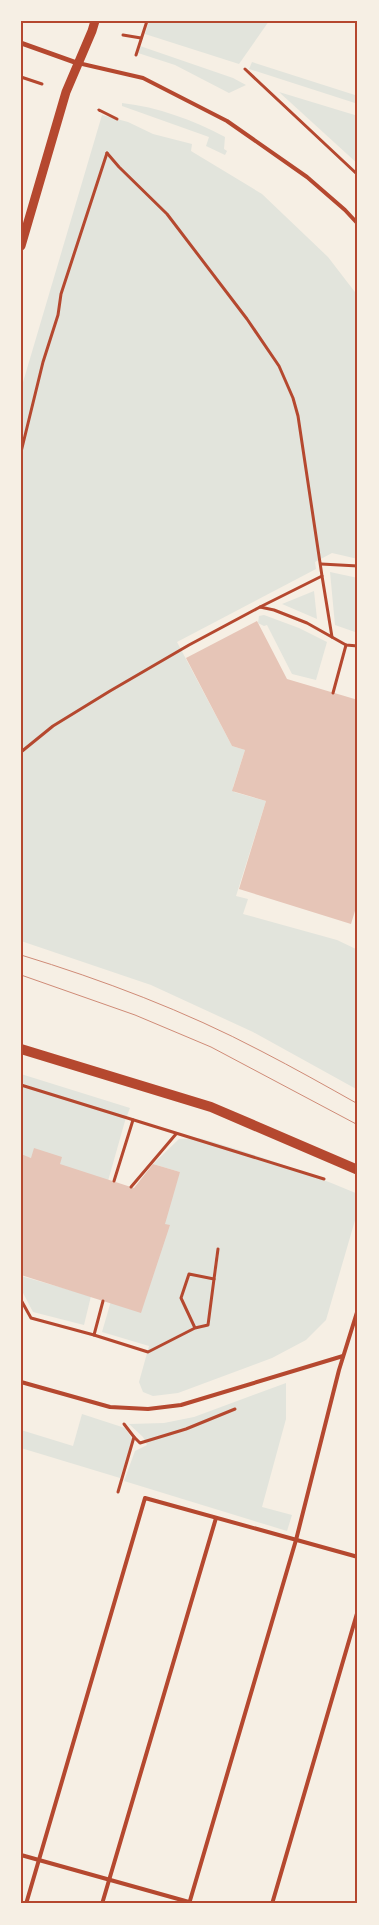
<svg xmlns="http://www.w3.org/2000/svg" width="379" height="1925" viewBox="0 0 379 1925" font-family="Overpass,sans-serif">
<rect width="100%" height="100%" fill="#f6efe4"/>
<g fill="#e2e4dc">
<polygon points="149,21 269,21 239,64 145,34"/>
<polygon points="140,46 233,78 246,85 229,93 175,65 138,53"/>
<polygon points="252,62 358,96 358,104 249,69"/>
<polygon points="279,92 358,116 358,164"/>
<path d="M122 103C158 107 193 120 225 137L224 149 227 151 225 155 206 146 209 137 122 106Z"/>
<polygon points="102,115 128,122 153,134 192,144 191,151 262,194 328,257 358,296 358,559 332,553 315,562 316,569 177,642 232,746 245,750 233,787 234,792 266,801 236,896 248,899 243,914 337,940 358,950 358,1090 253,1032 151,985 21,941 21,389"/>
<polygon points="330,572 358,578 358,626 355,632 335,625"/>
<polygon points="314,591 317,619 282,604"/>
<polygon points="264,615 299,628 327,642 316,680 292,674 267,625 264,626 258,623 259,616"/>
<polygon points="21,1074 130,1108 125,1121 108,1181 21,1155"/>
<path d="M199 1138C253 1153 305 1172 358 1194V1210L326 1320 306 1340 272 1358 178 1393 153 1396 143 1392 139 1382 149 1346 102 1332 111 1301 180 1172 153 1164 179 1139Z"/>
<polygon points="21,1276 91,1296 84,1325 33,1312 21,1289"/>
<polygon points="286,1383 286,1419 262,1507 292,1515 287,1531 124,1481 135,1451 147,1445 143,1437 129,1424 164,1423 194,1417"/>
<polygon points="82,1414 125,1428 133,1440 120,1478 21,1448 21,1430 73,1446"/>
</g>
<g fill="#e6c5b7">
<polygon points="257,621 287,679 358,700 358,901 351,924 239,889 266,801 232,791 245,750 232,746 186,658"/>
<polygon points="34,1148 62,1157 60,1164 134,1188 153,1164 180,1172 165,1224 170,1225 141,1313 21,1275 21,1154 31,1158"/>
</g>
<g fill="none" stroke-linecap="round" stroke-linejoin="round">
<g stroke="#b5482f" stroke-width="3">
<polyline points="54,21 55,21"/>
<polyline points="123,35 141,38"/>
<polyline points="136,55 147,21"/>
<polyline points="245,69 358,175"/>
<polyline points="21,77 42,84"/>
<polyline points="99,110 117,119"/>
<polyline points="107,153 119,167 167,214 247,319 279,366 293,398 298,416 322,576 260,607"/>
<polyline points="21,452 43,362 58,315 61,294 107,153"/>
<polyline points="321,564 358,566"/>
<polyline points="322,576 332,637"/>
<polyline points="333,693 346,645"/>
<polyline points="21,752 53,726 110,691 189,645 260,607 274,610 307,623 346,645 358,646"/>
<polyline points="21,1085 324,1179"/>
<polyline points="114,1181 133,1120"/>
<polyline points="131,1187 176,1134"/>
<polyline points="214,1279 218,1249"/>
<polyline points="21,1300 31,1318 94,1335 103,1301"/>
<polyline points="94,1335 148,1352 195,1328 181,1298 189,1274 214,1279 208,1325 195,1328"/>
<polyline points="134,1437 140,1443 186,1429 235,1409"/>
<polyline points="118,1492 134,1437 124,1424"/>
</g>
<g stroke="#b5482f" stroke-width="4">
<polyline points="78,63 143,78 227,121 307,177 345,210 358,224"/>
<polyline points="21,1382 110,1407 148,1409 181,1405 343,1356"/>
<polyline points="21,1855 189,1902"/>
<polyline points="26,1904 145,1498 358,1557"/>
<polyline points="102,1904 216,1518"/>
<polyline points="189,1904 296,1540 339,1370 358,1309"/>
<polyline points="272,1904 358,1610"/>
</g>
<polyline stroke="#b5482f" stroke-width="5" points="21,43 77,63"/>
<polyline stroke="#b5482f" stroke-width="9" points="21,246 66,92 92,31 95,21"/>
<polyline stroke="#b5482f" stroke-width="10" points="21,1049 211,1107 358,1170"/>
<g stroke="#cf8b77" stroke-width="1">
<path d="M21 955C103 980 185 1011 261 1051 294 1068 326 1086 358 1104"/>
<polyline points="21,975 135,1015 211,1047 358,1125"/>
</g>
</g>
<rect width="379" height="1925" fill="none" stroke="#f6efe4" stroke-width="45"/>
<rect x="22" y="22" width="334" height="1880" fill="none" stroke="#b5482f" stroke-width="2"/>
</svg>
